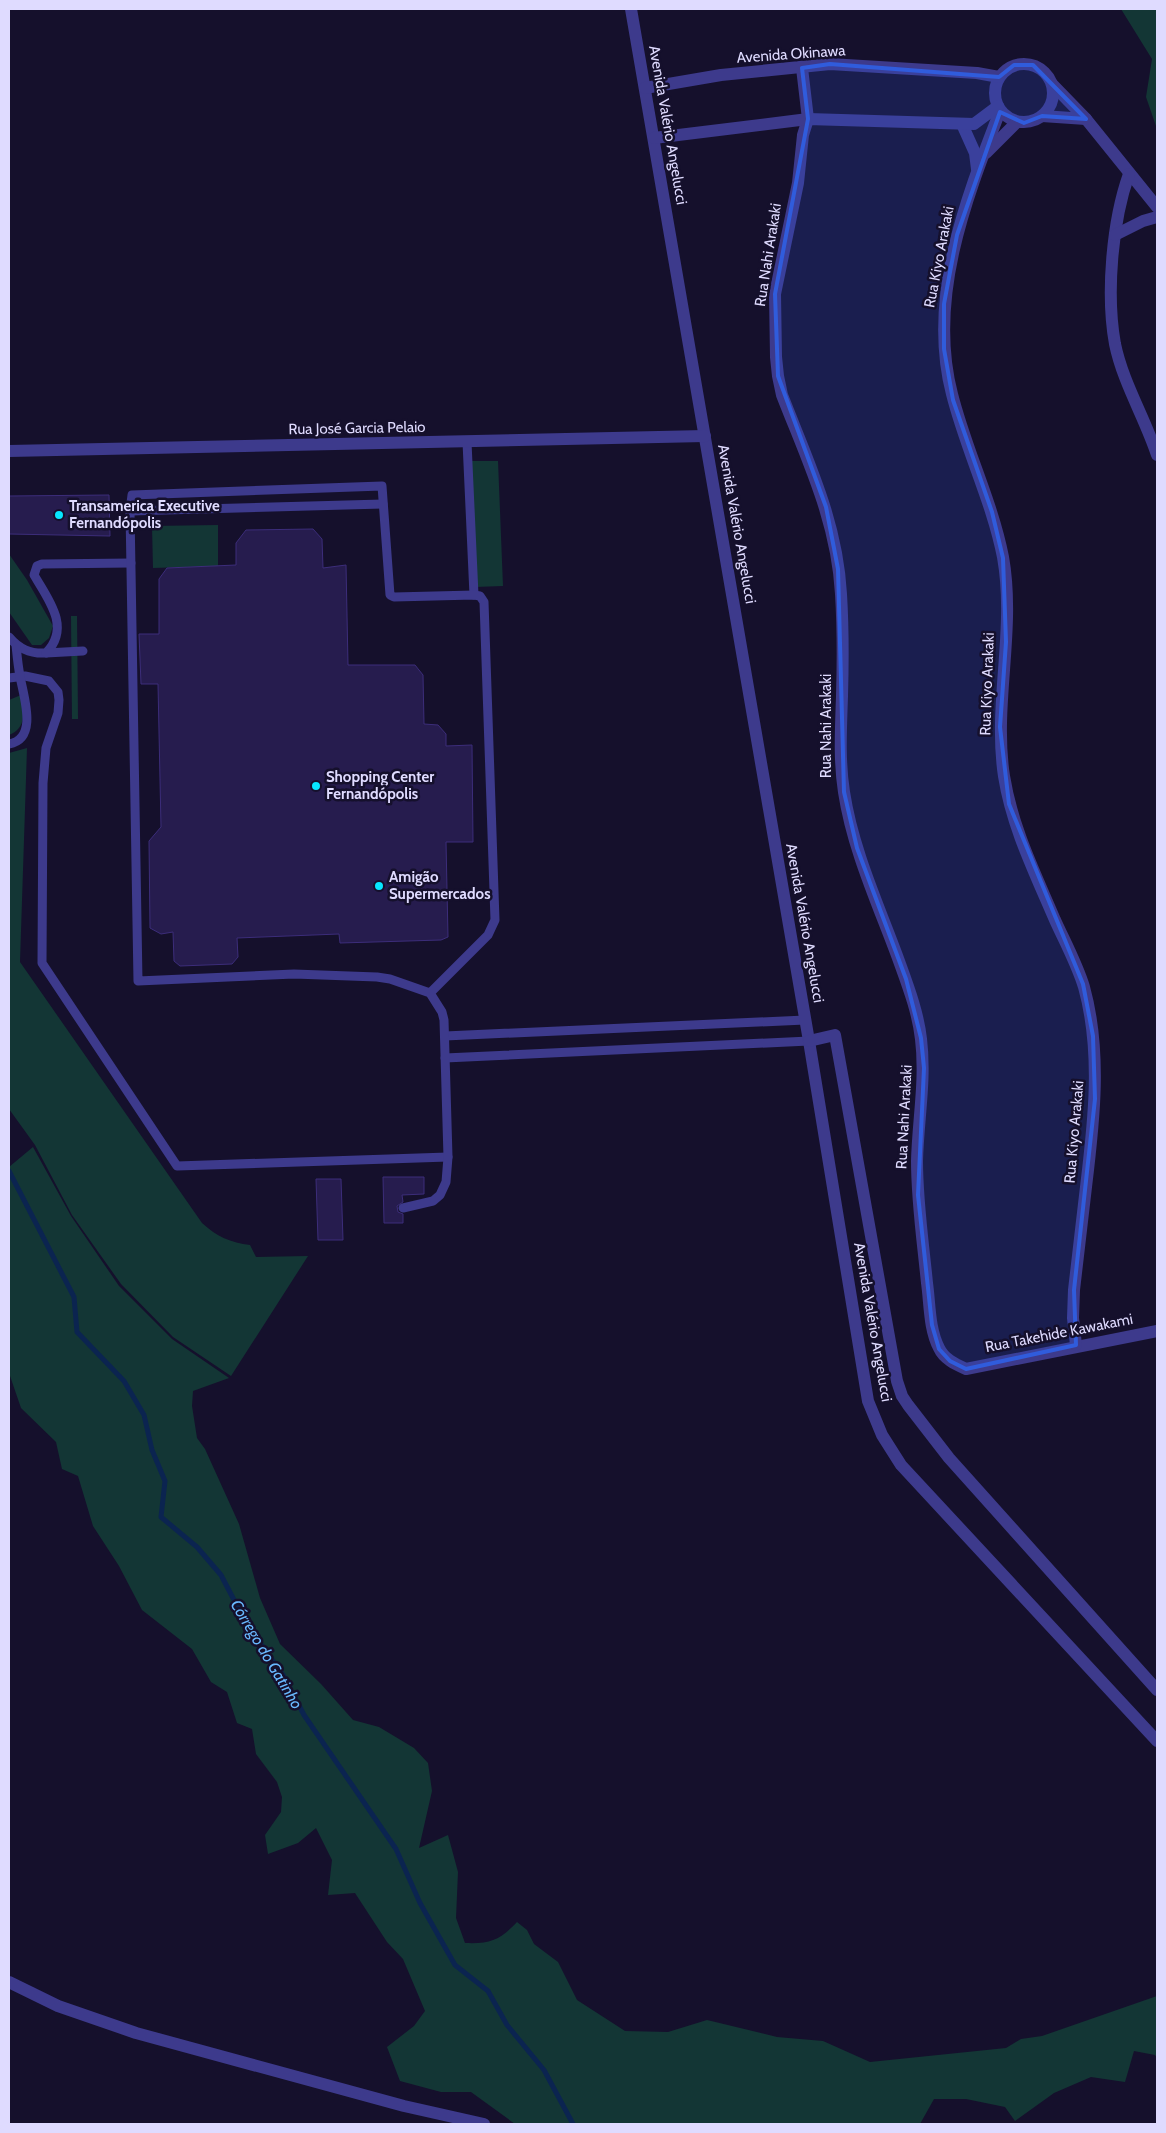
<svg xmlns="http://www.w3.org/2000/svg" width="1166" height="2133" viewBox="0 0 1166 2133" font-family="Cabin,sans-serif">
<rect width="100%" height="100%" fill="#15102c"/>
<g fill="#133635">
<polygon points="1121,9 1157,9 1157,129 1146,97 1152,59"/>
<polygon points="469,461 498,461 503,586 475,587"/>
<polygon points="218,525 218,566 153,568 152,526"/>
<polygon points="9,554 27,580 53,626 49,638 41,645 32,645 9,612"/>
<polygon points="71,616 77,616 78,719 72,719"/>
<path d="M21 695C24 711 27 728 9 735V700Z"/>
<path d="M27 748 20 962 202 1223C216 1236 231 1243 250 1245L256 1257 308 1256 231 1376 173 1337 121 1284 72 1215 35 1145 9 1109V753Z"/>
<path d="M33 1147 71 1216 119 1286 172 1339 229 1378 193 1391 192 1406 197 1438 205 1449 239 1524 260 1598 280 1644 321 1684 353 1720 379 1727 414 1748 428 1763 432 1791 419 1848 448 1835 458 1872 456 1918 465 1943C491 1944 500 1940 517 1922L527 1930 534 1944 558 1962 577 2000 625 2031 668 2032 707 2020 777 2037 823 2041 870 2062 1006 2048 1021 2039 1042 2036 1157 1996V2058L1155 2055 1134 2051 1125 2082 1091 2077 1054 2093 1015 2121 1005 2107 966 2099H934L920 2124H515L471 2092H441L400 2081 387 2047 414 2026 425 2011 403 1959 387 1942 355 1893 328 1895 332 1860 316 1828 298 1843 268 1854 265 1835 281 1812 282 1797 277 1782 256 1754 252 1729 237 1723 227 1692 211 1682 192 1649 142 1610 119 1566 93 1526 78 1476 62 1469 56 1442 21 1408 9 1373V1167Z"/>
</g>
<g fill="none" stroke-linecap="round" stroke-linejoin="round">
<polyline stroke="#0b2450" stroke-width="5" points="9,1171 74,1297 77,1332 124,1381 144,1415 152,1450 165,1481 161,1517 197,1547 221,1575 246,1623 283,1675 304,1715 396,1849 420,1903 455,1965 488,1991 507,2025 544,2070 573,2124"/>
</g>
<g fill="#261c4e" stroke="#3c2d7a">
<polygon points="109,495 110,536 9,534 9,496"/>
<polygon points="313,529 322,539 323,568 346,565 348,665 415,665 423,675 424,724 438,725 446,734 446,746 472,745 473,842 446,842 448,937 441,940 340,943 339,934 237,938 238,957 232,964 180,966 174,961 173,932 161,934 150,928 149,841 161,827 158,684 141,684 139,634 159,634 159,579 167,568 236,565 236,543 246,530"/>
<polygon points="383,1177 424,1177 424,1194 402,1195 403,1202 397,1206 398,1212 403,1214 403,1223 384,1223"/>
<polygon points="316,1179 341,1179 343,1240 318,1240"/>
</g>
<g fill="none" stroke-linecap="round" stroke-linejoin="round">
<g stroke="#3d3a8c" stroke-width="9">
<polyline points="467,442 474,595"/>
<polyline points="130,511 383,504"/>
<path d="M9 637C19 649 30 654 46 653 71 628 49 600 34 575L37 566 42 564 131 563"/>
<polyline points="46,653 83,651"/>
<polyline points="9,678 25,676 49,681 58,692 59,700 58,713 46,748 43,783 42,963 177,1166 448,1157"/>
<path d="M9 744C39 739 23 695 20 676 18 666 17 655 16 645"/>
<polyline points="445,1036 805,1020"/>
<polyline points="445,1058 809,1041"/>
<polyline points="403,1208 433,1201 440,1195 446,1182 448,1157 444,1020 442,1012 430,993 390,979 377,977 294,974 138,981 130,511 132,495 382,486 390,595 394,597 474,595 480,596 484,602 495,920 488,935 430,993"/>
</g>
<g stroke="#3d3a8c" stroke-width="12">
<polyline points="631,9 809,1041 868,1401 882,1435 901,1465 1157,1741"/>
<circle cx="1024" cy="93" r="29"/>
<path d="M802 68 808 119 803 135 798 183 775 294 776 357 778 376 782 395C808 462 837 521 841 594 843 627 843 662 842 696 841 728 839 760 844 792 853 851 879 906 899 961 908 986 918 1012 921 1039 926 1080 918 1120 917 1161 917 1202 923 1242 927 1283 930 1304 929 1329 939 1348 944 1359 955 1364 966 1369L1157 1331"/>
<polyline points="1052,84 1086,119 1157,207"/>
<polyline points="645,88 721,75 830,64 977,73 999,77"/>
<path d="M1000 111C966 199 927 298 952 394 966 450 992 501 1003 557 1016 630 993 704 1004 776 1012 827 1035 873 1055 920 1065 942 1077 964 1084 987 1102 1052 1094 1121 1086 1187 1082 1221 1078 1256 1074 1290L1073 1318 1076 1345"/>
<polyline points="1042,116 1086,119"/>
<polyline points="962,124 975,153 977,169"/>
<polyline points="654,138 808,119 974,124 998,106"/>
<polyline points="986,153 1017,122"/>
<path d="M1129 174C1112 222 1106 294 1115 344 1123 383 1145 418 1157 455"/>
<polyline points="1115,235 1143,221 1157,217"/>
<polyline points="9,451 705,436"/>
<polyline points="809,1041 835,1035 897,1381 902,1396 908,1405 949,1458 1157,1690"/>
<polyline points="9,1982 58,2006 136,2033 404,2106 484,2124"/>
</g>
</g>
<path fill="#305cdc" fill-opacity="0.2" stroke="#305cdc" stroke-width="4" stroke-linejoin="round" d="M830 64 999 77 1014 65H1033L1086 119 1042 116 1024 123 1000 112 957 235 944 304V349L953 400 992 512 1003 558 1006 642 1000 727 1009 804 1083 984 1093 1036 1095 1099 1074 1290 1076 1345 966 1369 950 1361 939 1349 932 1325 918 1195 924 1068 921 1038 906 979 857 848 844 792 838 569 826 507 778 376 775 294 808 119 802 68Z"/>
<g fill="#07e6ff" stroke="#15102c" stroke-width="2">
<circle cx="59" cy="515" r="5"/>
<circle cx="316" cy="786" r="5"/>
<circle cx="379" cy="886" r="5"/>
</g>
<g text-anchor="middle" stroke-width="5" stroke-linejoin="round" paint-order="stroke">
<g font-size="15" fill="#dfdbff" stroke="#15102c">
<text transform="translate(791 54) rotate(-4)" y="5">Avenida Okinawa</text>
<text transform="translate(668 125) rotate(80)" y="5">Avenida Valério Angelucci</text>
<text transform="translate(768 255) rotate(-81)" y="5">Rua Nahi Arakaki</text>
<text transform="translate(939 257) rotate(-79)" y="5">Rua Kiyo Arakaki</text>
<text transform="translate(357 428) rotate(-1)" y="5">Rua José Garcia Pelaio</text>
<text transform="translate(737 524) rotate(80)" y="5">Avenida Valério Angelucci</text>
<text transform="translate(987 684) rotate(-88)" y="5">Rua Kiyo Arakaki</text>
<text transform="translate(826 726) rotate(-90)" y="5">Rua Nahi Arakaki</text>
<text transform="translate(805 923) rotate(80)" y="5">Avenida Valério Angelucci</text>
<text transform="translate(904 1117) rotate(-87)" y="5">Rua Nahi Arakaki</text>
<text transform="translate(1074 1132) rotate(-85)" y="5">Rua Kiyo Arakaki</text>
<text transform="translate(873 1322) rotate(80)" y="5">Avenida Valério Angelucci</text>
<text transform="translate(1059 1333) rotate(-11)" y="5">Rua Takehide Kawakami</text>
</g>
<g font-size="15" font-weight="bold" fill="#dfdbff" stroke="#15102c" text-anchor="start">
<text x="69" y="511">Transamerica Executive<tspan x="69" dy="17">Fernandópolis</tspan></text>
<text x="326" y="782">Shopping Center<tspan x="326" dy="17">Fernandópolis</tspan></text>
<text x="389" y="882">Amigão<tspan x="389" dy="17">Supermercados</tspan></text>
</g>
<g font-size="16" font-style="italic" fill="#69b9ff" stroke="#15102c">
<text transform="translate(267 1654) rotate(59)" y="6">Córrego do Gatinho</text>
</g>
</g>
<rect width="1166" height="2133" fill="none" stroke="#dfdbff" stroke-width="20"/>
</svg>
